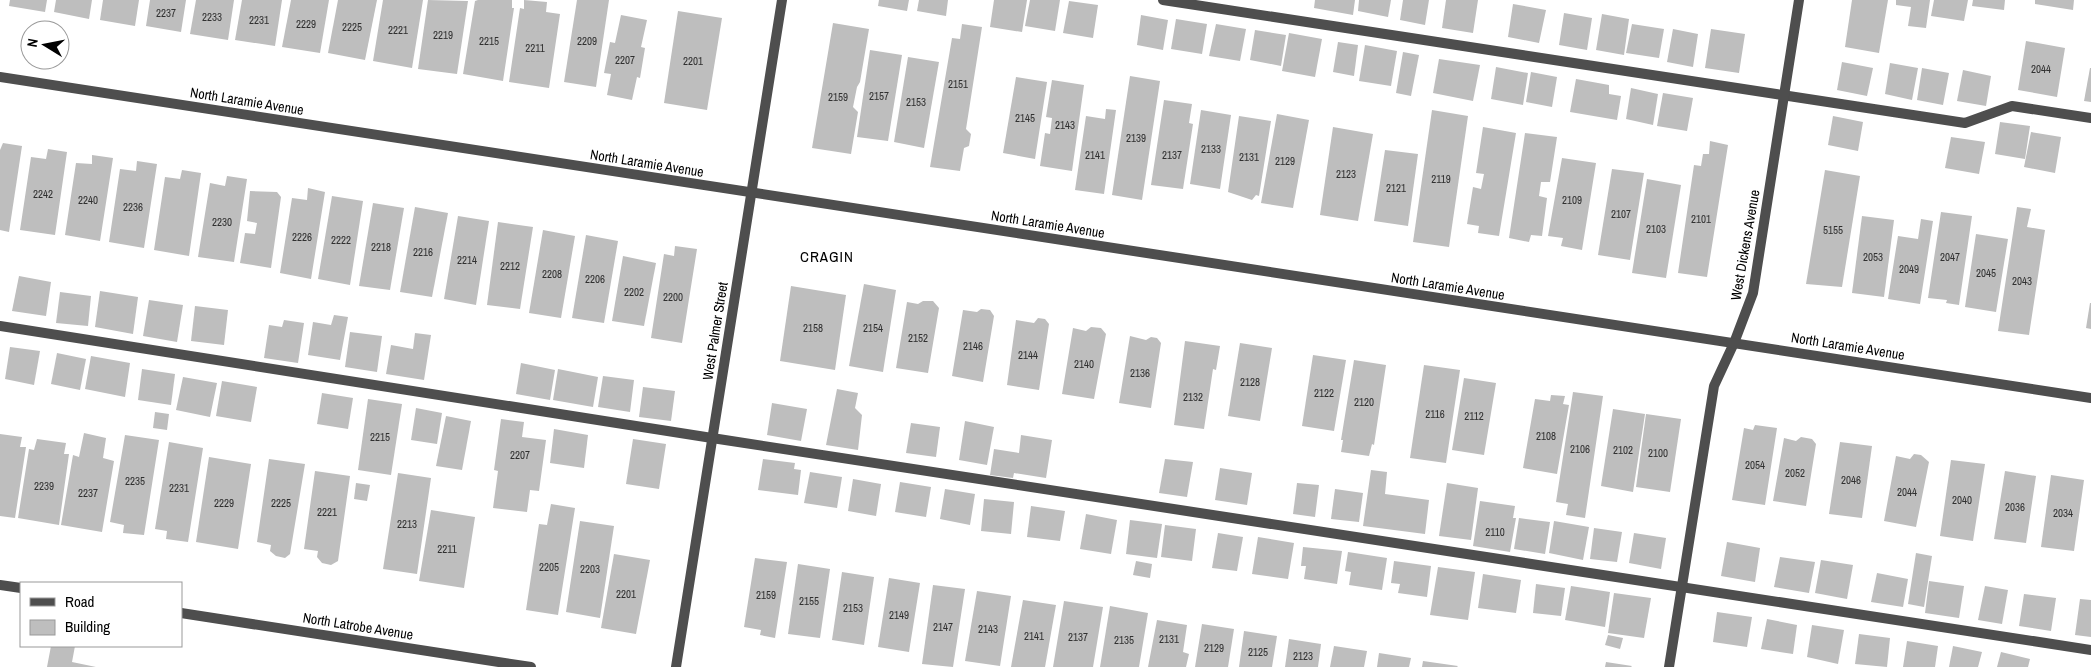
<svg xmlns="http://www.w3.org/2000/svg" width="2091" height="667" viewBox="0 0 2091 667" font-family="'Archivo Narrow',sans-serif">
<rect width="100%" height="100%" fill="#fff"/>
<g fill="#bebebe">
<polygon points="10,0 47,0 45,12 9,6"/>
<polygon points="56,0 92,0 89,19 54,12"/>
<polygon points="103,0 139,0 135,26 100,20"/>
<polygon points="150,0 186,0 181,32 146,26"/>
<polygon points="196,0 234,0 228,40 190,34"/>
<polygon points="242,0 282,0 275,46 235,40"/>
<polygon points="291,0 329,0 320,53 282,47"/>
<polygon points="338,0 377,0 365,60 328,53"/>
<polygon points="383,0 423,0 412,68 373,61"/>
<polygon points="428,0 468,1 457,74 418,69"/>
<polygon points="478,0 512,0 512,8 514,8 503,81 463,74 475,1"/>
<polygon points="524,0 547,2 546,12 560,14 549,88 509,82 520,8 524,9"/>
<polygon points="577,0 609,0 596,87 564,82"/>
<polygon points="879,0 909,0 907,11 878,6"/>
<polygon points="919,0 948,0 946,16 917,11"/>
<polygon points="994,0 1027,0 1022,32 990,27"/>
<polygon points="1030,0 1060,0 1055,31 1025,26"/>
<polygon points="1315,0 1355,0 1353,15 1314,8"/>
<polygon points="1359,0 1391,0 1388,17 1358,11"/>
<polygon points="1403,0 1429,0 1425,25 1400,20"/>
<polygon points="1446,0 1478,0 1473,33 1442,28"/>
<polygon points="1852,0 1888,0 1879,53 1845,47"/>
<polygon points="1896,0 1930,0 1926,28 1908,26 1911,7 1896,5"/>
<polygon points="1934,0 1968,0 1964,21 1931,16"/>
<polygon points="1973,0 2005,0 2004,10 1972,6"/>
<polygon points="2035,0 2074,0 2073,10 2035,4"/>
<polygon points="1069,1 1098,5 1093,38 1063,33"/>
<polygon points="1513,4 1546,10 1539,43 1508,37"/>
<polygon points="678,11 722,18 707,110 664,103"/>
<polygon points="1564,13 1592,18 1587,50 1559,45"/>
<polygon points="1602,14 1629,19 1624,55 1596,50"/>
<polygon points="621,15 647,20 641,47 645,48 640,78 637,77 632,100 607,95 611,74 604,73 610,42 615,43"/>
<polygon points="1141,15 1168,20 1163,50 1137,45"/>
<polygon points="1176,19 1207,24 1202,54 1171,49"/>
<polygon points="833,23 869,29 860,82 857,87 853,107 858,112 851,154 812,148"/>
<polygon points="962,24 982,27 966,129 971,134 969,146 964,148 960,171 930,167 952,38 960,39"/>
<polygon points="1216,24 1246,29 1240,61 1209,56"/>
<polygon points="1632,24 1664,29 1659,58 1626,53"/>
<polygon points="1673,29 1698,34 1693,67 1667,62"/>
<polygon points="1711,29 1745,34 1739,73 1705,68"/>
<polygon points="1255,30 1286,35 1281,66 1250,60"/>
<polygon points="1289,33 1322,39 1315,77 1282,71"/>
<polygon points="2026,41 2065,48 2057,97 2018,90"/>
<polygon points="1338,42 1358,45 1354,76 1333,72"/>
<polygon points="1365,45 1397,51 1391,86 1359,81"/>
<polygon points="870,50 902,55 888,141 857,137"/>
<polygon points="1403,52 1419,55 1411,96 1396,93"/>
<polygon points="908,57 939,62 924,148 894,142"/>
<polygon points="1439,59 1480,65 1473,101 1433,93"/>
<polygon points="1842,62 1873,68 1867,96 1837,90"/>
<polygon points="1890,63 1918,68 1912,100 1885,94"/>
<polygon points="1496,67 1528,73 1523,105 1491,99"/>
<polygon points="1922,68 1949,73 1943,105 1917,100"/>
<polygon points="2090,68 2091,68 2091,102 2084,101"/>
<polygon points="1963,70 1991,76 1986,106 1957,101"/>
<polygon points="1531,72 1557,77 1552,107 1526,102"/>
<polygon points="1130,76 1160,81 1142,200 1112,195"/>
<polygon points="1016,77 1047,82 1035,159 1003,153"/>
<polygon points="1576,79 1609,85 1609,94 1621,96 1617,120 1570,112"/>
<polygon points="1052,80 1084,85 1072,171 1040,166 1045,133 1050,134 1052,118 1046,117"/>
<polygon points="1631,88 1658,94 1653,125 1626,119"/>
<polygon points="1663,93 1693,98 1687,131 1657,126"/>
<polygon points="1164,100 1192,104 1189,123 1193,124 1183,189 1151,185"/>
<polygon points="1106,109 1116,110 1104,194 1075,190 1086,116 1105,119"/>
<polygon points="1201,110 1231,115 1220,189 1190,184"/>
<polygon points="1432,110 1468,116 1449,247 1413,242"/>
<polygon points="1277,114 1309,120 1293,208 1261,203"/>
<polygon points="1239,116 1271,121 1259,196 1256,195 1252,200 1228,192"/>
<polygon points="1833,116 1863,122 1858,151 1828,145"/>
<polygon points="2000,122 2030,126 2025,159 1995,154"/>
<polygon points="1333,127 1373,134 1358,221 1320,215"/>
<polygon points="1483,127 1516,133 1499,236 1478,233 1479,226 1467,224 1473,187 1481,189 1484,174 1476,173"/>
<polygon points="2031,132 2061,137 2055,173 2024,167"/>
<polygon points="1525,133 1557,137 1550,182 1541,182 1539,196 1547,198 1542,236 1531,235 1529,242 1509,238"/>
<polygon points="1951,137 1985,142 1979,174 1945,168"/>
<polygon points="1710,141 1728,145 1707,277 1678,273 1694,165 1701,166 1703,154 1709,154"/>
<polygon points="3,143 22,146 9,232 0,230 0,150"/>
<polygon points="48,149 67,152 55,235 20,230 31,157 46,159"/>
<polygon points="1385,150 1418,154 1408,226 1374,221"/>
<polygon points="92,155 113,158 100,241 65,235 76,163 92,164"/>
<polygon points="1562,158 1596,163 1582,250 1561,246 1563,238 1548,236"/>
<polygon points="137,161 157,164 144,248 109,242 120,169 136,171"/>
<polygon points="1612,169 1644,173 1630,260 1598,255"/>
<polygon points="182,170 201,173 189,256 154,250 165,177 180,179"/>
<polygon points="1825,170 1860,176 1842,287 1806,284"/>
<polygon points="227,176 247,179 234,262 198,257 210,183 225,186"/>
<polygon points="1647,179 1681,185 1666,278 1632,273"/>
<polygon points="308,188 325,192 311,279 280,273 292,198 307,200"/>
<polygon points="250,191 277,192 281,197 271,268 240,263 245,233 255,234 257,223 247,221"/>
<polygon points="332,196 363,201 350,285 318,279"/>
<polygon points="373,203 404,208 390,290 359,286"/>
<polygon points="415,207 448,213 432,297 400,292"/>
<polygon points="2017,207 2031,209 2027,227 2045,230 2029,335 1998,331"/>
<polygon points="1941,212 1972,216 1959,305 1946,303 1947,300 1928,298"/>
<polygon points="458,216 489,221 476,305 444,299"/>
<polygon points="1862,216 1894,220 1884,297 1852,293"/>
<polygon points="1921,219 1933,221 1920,304 1888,299 1898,236 1918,239"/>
<polygon points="498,222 533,227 520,309 487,305"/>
<polygon points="543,230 575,236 561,318 529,313"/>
<polygon points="1976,234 2008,239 1996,312 1965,307"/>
<polygon points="586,235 618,241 604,323 572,318"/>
<polygon points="675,246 697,249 682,343 651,338 664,254 674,256"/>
<polygon points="623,256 656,263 644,326 612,321"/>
<polygon points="19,276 51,282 46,316 12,311"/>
<polygon points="864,284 896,290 883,372 849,366"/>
<polygon points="791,286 846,295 835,370 780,361"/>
<polygon points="100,291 138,297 133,334 95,327"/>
<polygon points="60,292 91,296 88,326 56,323"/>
<polygon points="149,300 183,305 177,342 143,336"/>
<polygon points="923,301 933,301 939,308 928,373 896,368 907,302 918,304"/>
<polygon points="2090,303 2091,303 2091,329 2086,328"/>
<polygon points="195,306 228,310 224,345 191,341"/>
<polygon points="981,309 990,310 994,316 983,382 952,376 963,310 977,312"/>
<polygon points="334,315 348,317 340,360 308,355 313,322 331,325"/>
<polygon points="1038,318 1045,319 1049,324 1039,390 1007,385 1016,320 1034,323"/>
<polygon points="284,320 304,323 298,363 264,358 269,325 282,327"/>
<polygon points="1091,327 1101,328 1106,334 1094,399 1062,394 1073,328 1086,331"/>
<polygon points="350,332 382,336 377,372 345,367"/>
<polygon points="415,333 431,335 424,380 386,374 391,345 413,349"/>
<polygon points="1130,336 1146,340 1151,337 1157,338 1161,343 1151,408 1119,403"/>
<polygon points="1185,341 1220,346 1216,370 1213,369 1204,429 1174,425"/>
<polygon points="1240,343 1272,348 1260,421 1228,416"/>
<polygon points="10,347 40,351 34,385 5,379"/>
<polygon points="57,353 86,359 80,390 51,384"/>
<polygon points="1313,355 1346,360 1334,431 1302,426"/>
<polygon points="91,356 130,363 125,397 85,389"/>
<polygon points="1354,360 1386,365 1374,445 1372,444 1369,456 1341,452 1343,440 1341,440"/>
<polygon points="521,363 555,370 550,400 516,394"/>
<polygon points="1424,365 1460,370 1446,463 1410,458"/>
<polygon points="142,369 175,374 171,405 138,400"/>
<polygon points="558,369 598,377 593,407 553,400"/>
<polygon points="603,376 634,380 630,412 598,407"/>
<polygon points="183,377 217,383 210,417 176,410"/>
<polygon points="1464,378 1496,383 1484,455 1452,450"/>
<polygon points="222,381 257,387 251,422 216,416"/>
<polygon points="643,387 675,391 671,421 639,417"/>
<polygon points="837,389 858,393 855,408 862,415 858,450 826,445"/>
<polygon points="1573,392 1603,396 1585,518 1566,515 1568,504 1556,502"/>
<polygon points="322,393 353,398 348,429 317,424"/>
<polygon points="1551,395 1565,396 1563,404 1569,405 1557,474 1523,468 1535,399 1550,401"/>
<polygon points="368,399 402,404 391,475 358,470"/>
<polygon points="772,403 807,409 801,441 767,435"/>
<polygon points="416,408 442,413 437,444 411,440"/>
<polygon points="1613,409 1645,414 1633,492 1601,486"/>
<polygon points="155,412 169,414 167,430 153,428"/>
<polygon points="1646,414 1681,419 1670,492 1636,487"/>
<polygon points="446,416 471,421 462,470 436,466"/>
<polygon points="501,419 524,422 522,437 546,440 539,491 530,490 527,512 493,508 498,471 494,470"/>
<polygon points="965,421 994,427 987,465 959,460"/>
<polygon points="911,423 940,427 936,457 906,453"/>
<polygon points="1755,425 1777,428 1765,505 1732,500 1744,428 1753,430"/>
<polygon points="554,429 588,435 584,468 550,463"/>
<polygon points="84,433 106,438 103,458 114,461 102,532 61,525 73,455 79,457"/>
<polygon points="0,434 22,437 20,447 26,447 15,518 0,516"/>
<polygon points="125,435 159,440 144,535 123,533 124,525 110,522"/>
<polygon points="1021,435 1052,440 1046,478 1014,473 1013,478 990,475 994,449 1019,453"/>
<polygon points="1801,437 1812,439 1816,444 1806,506 1773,501 1784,438 1796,441"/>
<polygon points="37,439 66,443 64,454 69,454 59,525 18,518 29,449 34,450"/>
<polygon points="633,439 666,444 659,489 626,484"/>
<polygon points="169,442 203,448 188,542 166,539 167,531 155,529"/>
<polygon points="1840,442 1872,446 1862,518 1829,514"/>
<polygon points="1914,454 1921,455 1929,462 1916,527 1884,521 1896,456 1910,459"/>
<polygon points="209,457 251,464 238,549 196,542"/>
<polygon points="269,459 305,464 290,554 285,558 276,556 270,551 271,545 257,542"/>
<polygon points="763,459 795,463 794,469 801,470 798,495 758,490"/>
<polygon points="1165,459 1193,462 1187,497 1159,493"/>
<polygon points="1951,460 1985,464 1973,541 1940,536"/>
<polygon points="1220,468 1252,473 1247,505 1215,500"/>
<polygon points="1371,470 1387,472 1385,494 1429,500 1425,534 1363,526"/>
<polygon points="315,471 350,476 338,561 331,565 322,563 317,557 318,551 304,549"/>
<polygon points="2005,471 2036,476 2026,543 1994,539"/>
<polygon points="810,472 842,477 837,508 804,503"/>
<polygon points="398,473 431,478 417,574 383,569"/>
<polygon points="2051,475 2084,480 2074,551 2041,547"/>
<polygon points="853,479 881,484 876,516 848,511"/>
<polygon points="900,482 931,487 926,517 895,512"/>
<polygon points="356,483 370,485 367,501 354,499"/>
<polygon points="1297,483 1319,485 1315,517 1293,514"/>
<polygon points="1447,483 1478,488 1471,540 1439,536"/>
<polygon points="945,489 975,494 970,525 940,519"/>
<polygon points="1335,489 1363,493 1359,522 1331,519"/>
<polygon points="984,499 1014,502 1011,534 981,531"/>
<polygon points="1480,501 1515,506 1513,518 1516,518 1510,552 1473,546"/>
<polygon points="551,504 575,508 558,615 526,610 539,524 547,525"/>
<polygon points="1031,506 1065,511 1060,541 1027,537"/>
<polygon points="431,510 475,517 464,588 419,581"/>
<polygon points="1086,514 1117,520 1111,554 1080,549"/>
<polygon points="1519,518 1550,522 1545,554 1514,549"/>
<polygon points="1130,520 1162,524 1157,558 1126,554"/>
<polygon points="580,521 614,526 600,618 566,612"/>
<polygon points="1554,521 1589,527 1583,560 1549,553"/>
<polygon points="1165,525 1196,529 1192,561 1161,557"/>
<polygon points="1594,528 1622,532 1617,562 1590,559"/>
<polygon points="1218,533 1243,537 1237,571 1212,568"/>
<polygon points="1634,533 1666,538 1661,569 1629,563"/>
<polygon points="1258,537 1294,543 1288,579 1252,574"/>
<polygon points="1727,542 1760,548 1755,582 1721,576"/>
<polygon points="1303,547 1342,551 1337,584 1304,579 1306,566 1301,566"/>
<polygon points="1348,552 1387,558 1382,590 1349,585 1351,572 1345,571"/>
<polygon points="1916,553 1932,556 1924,607 1908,604"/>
<polygon points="614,554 650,560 636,634 601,628"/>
<polygon points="1780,557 1815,562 1809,593 1774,587"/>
<polygon points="755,558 787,562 775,638 760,635 761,630 744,627"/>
<polygon points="1821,560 1853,565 1847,599 1815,593"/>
<polygon points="1136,561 1152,564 1150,578 1133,575"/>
<polygon points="1394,561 1431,566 1427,597 1398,593 1400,584 1391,583"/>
<polygon points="798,564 830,569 820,638 788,634"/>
<polygon points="1438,567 1475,572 1468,620 1430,615"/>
<polygon points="842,572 874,577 864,645 832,640"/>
<polygon points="1877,573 1908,579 1903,607 1871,602"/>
<polygon points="1483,574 1521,580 1516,613 1478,608"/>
<polygon points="889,578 920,583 909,652 878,647"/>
<polygon points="1929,581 1964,586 1959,618 1925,613"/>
<polygon points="1536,584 1565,588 1561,616 1533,613"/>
<polygon points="933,585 965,589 953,667 922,664"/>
<polygon points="1571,586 1610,592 1605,627 1565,620"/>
<polygon points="1985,586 2008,590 2002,624 1978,620"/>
<polygon points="977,591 1011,596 1000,666 965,661"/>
<polygon points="1614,593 1651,598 1644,638 1608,633"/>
<polygon points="2024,594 2056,598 2051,631 2019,626"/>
<polygon points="2080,599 2091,600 2091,637 2075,635"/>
<polygon points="1023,600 1056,605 1045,667 1011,667"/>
<polygon points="1064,601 1103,607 1093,667 1053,667"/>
<polygon points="1110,606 1148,613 1139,667 1100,667"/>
<polygon points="1717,612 1752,617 1747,647 1713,642"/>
<polygon points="1767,619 1797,625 1793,654 1761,649"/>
<polygon points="1157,620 1187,625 1183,652 1189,654 1186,667 1148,667"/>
<polygon points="1202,624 1234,629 1228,667 1195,667"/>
<polygon points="1812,625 1844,630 1838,664 1807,657"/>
<polygon points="1244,631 1277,636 1272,667 1239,667"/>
<polygon points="1859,634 1890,638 1887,667 1855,664"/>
<polygon points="1608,635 1623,638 1620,649 1605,645"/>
<polygon points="1289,639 1321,644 1318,667 1285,667"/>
<polygon points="1907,641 1938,646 1935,667 1903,667"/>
<polygon points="51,646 75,646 72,662 96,667 47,667"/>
<polygon points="1334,646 1367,651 1364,667 1330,667"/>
<polygon points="1953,646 1982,652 1978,667 1949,667"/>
<polygon points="2001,652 2030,659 2028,667 1997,667"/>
<polygon points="1379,653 1411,658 1409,667 1377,667"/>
<polygon points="1423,661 1458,666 1457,667 1422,667"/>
<polygon points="1606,662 1632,666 1631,667 1605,667"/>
</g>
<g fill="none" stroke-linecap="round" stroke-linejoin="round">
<g stroke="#4e4e4e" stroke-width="10">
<polyline points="1163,0 1965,123 2012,106 2091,118"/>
<polyline points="0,326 712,438 2091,650"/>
</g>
<g stroke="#4e4e4e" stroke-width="10">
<polyline points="0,585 21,588"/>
<polyline points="181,613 531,667"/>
<polyline points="676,667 782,0"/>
<polyline points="1669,667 1714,386 1734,343 1753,293 1799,0"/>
</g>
<polyline stroke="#4e4e4e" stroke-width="10" points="0,77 2091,398"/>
</g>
<g text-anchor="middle" stroke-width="4" stroke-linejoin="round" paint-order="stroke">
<g font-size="11" fill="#303030">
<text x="166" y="17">2237</text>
<text x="212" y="21">2233</text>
<text x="259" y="24">2231</text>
<text x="306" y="28">2229</text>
<text x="352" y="31">2225</text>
<text x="398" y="34">2221</text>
<text x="443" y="39">2219</text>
<text x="489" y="45">2215</text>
<text x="587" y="45">2209</text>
<text x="535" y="52">2211</text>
<text x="625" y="64">2207</text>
<text x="693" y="65">2201</text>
<text x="2041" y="73">2044</text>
<text x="958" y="88">2151</text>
<text x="879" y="100">2157</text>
<text x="838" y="101">2159</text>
<text x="916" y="106">2153</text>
<text x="1025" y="122">2145</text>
<text x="1065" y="129">2143</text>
<text x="1136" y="142">2139</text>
<text x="1211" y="153">2133</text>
<text x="1095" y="159">2141</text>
<text x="1172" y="159">2137</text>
<text x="1249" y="161">2131</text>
<text x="1285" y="165">2129</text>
<text x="1346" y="178">2123</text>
<text x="1441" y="183">2119</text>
<text x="1396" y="192">2121</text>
<text x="43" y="198">2242</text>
<text x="88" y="204">2240</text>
<text x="1572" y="204">2109</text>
<text x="133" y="211">2236</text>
<text x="1621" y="218">2107</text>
<text x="1701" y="223">2101</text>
<text x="222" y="226">2230</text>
<text x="1656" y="233">2103</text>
<text x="1833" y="234">5155</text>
<text x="302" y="241">2226</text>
<text x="341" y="244">2222</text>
<text x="381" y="251">2218</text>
<text x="423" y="256">2216</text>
<text x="1873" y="261">2053</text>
<text x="1950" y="261">2047</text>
<text x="467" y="264">2214</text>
<text x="510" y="270">2212</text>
<text x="1909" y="273">2049</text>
<text x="1986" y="277">2045</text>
<text x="552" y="278">2208</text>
<text x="595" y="283">2206</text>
<text x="2022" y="285">2043</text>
<text x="634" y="296">2202</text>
<text x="673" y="301">2200</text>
<text x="813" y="332">2158</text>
<text x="873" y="332">2154</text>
<text x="918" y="342">2152</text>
<text x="973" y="350">2146</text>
<text x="1028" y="359">2144</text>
<text x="1084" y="368">2140</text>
<text x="1140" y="377">2136</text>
<text x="1250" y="386">2128</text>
<text x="1324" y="397">2122</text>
<text x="1193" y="401">2132</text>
<text x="1364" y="406">2120</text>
<text x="1435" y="418">2116</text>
<text x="1474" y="420">2112</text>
<text x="1546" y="440">2108</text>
<text x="380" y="441">2215</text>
<text x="1580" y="453">2106</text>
<text x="1623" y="454">2102</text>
<text x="1658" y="457">2100</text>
<text x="520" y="459">2207</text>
<text x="1755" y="469">2054</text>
<text x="1795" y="477">2052</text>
<text x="1851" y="484">2046</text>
<text x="135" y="485">2235</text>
<text x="44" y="490">2239</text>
<text x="179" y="492">2231</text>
<text x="1907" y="496">2044</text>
<text x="88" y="497">2237</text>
<text x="1962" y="504">2040</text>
<text x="224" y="507">2229</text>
<text x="281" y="507">2225</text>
<text x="2015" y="511">2036</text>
<text x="327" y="516">2221</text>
<text x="2063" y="517">2034</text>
<text x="407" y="528">2213</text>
<text x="1495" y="536">2110</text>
<text x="447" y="553">2211</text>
<text x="549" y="571">2205</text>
<text x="590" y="573">2203</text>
<text x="626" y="598">2201</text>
<text x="766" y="599">2159</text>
<text x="809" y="605">2155</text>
<text x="853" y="612">2153</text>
<text x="899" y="619">2149</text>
<text x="943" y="631">2147</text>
<text x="988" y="633">2143</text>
<text x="1034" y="640">2141</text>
<text x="1078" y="641">2137</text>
<text x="1169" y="643">2131</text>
<text x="1124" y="644">2135</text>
<text x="1214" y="652">2129</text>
<text x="1258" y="656">2125</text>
<text x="1303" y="660">2123</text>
</g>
<g font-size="14" fill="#000" stroke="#fff">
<text transform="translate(247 101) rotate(9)" y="5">North Laramie Avenue</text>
<text transform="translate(647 163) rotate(9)" y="5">North Laramie Avenue</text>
<text transform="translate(1048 224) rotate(9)" y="5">North Laramie Avenue</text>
<text transform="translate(1745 245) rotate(-80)" y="5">West Dickens Avenue</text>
<text transform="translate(1448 286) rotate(9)" y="5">North Laramie Avenue</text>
<text transform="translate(715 331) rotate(-81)" y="5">West Palmer Street</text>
<text transform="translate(1848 346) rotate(9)" y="5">North Laramie Avenue</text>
<text transform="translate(358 626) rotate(9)" y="5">North Latrobe Avenue</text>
</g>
<g font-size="15" letter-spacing="1" fill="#000" stroke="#fff">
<text x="827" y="262">CRAGIN</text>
</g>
</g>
<rect x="20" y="582" width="162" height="65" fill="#ffffff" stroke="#999999"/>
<rect x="30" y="598" width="25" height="8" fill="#4e4e4e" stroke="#999999"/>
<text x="65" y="607" font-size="15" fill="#000000">Road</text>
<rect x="30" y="620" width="25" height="15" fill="#bebebe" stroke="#999999"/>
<text x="65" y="632" font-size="15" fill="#000000">Building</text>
<g transform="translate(45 45) rotate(280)"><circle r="24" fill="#ffffff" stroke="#999999"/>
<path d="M0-4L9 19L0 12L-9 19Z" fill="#000000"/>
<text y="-8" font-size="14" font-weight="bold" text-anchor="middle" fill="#000000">N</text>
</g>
</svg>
